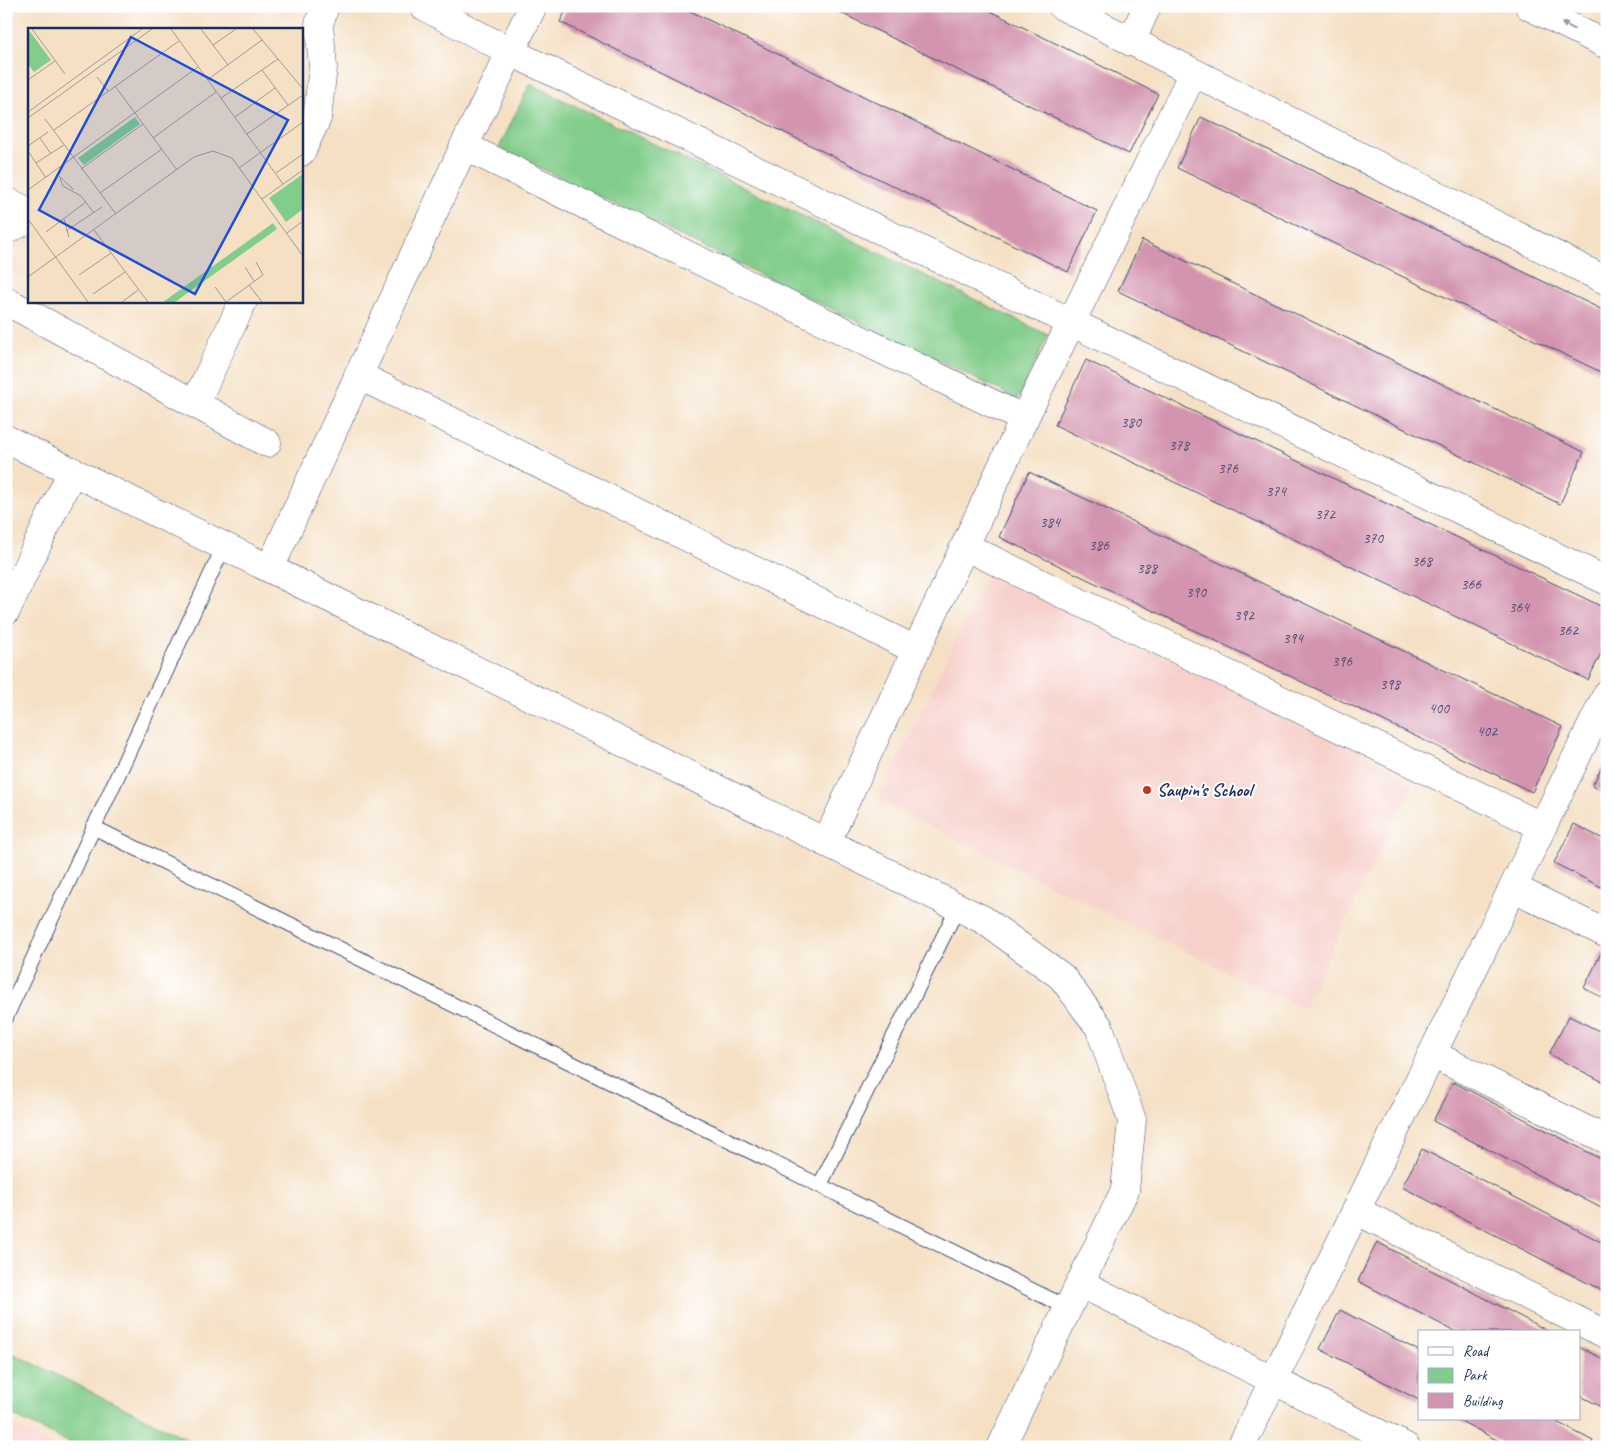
<svg xmlns="http://www.w3.org/2000/svg" width="1613" height="1453" viewBox="0 0 1613 1453" font-family="Caveat,sans-serif">
<rect width="100%" height="100%" fill="#fff"/>
<filter id="ink" filterUnits="userSpaceOnUse"><feTurbulence type="fractalNoise" baseFrequency=".02" numOctaves="2"/><feDisplacementMap in="SourceGraphic" scale="10" xChannelSelector="R" yChannelSelector="G"/><feConvolveMatrix kernelMatrix="1 2 1 2 8 2 1 2 1" color-interpolation-filters="sRGB"/></filter>
<filter id="wash" filterUnits="userSpaceOnUse"><feTurbulence type="fractalNoise" baseFrequency=".0096" numOctaves="4" result="noise"/><feDisplacementMap in="SourceGraphic" scale="20" xChannelSelector="R" yChannelSelector="G"/><feGaussianBlur stdDeviation="1.12" result="paint"/><feColorMatrix in="noise" values="0 0 0 0 0 0 0 0 0 0 0 0 0 0 0 0 0 1.4 0 .05"/><feComposite in="paint" operator="in"/></filter>
<g filter="url(#wash)">
<rect width="100%" height="100%" fill="#f5e0c4"/>
<g fill="#f7d0ca">
<polygon points="989,571 1415,779 1303,1009 878,801"/>
<polygon points="6,1422 56,1447 6,1447"/>
</g>
<g fill="#82cd8b" stroke="#4e7e74">
<polygon points="530,84 1048,335 1018,399 499,148"/>
<polygon points="6,1350 204,1447 78,1447 6,1412"/>
</g>
<g id="blocks">
<g fill="#d394af">
<polygon points="568,6 680,6 1097,211 1068,272 560,22"/>
<polygon points="827,6 980,6 1158,94 1129,154"/>
<polygon points="1201,117 1607,312 1607,375 1177,168"/>
<polygon points="1142,240 1584,452 1560,504 1118,291"/>
<polygon points="1086,360 1607,609 1607,641 1588,680 1055,425"/>
<polygon points="1029,472 1563,727 1532,792 999,537"/>
<polygon points="1607,757 1607,793 1592,786"/>
<polygon points="1574,824 1607,841 1607,890 1554,863"/>
<polygon points="1603,949 1607,951 1607,1000 1584,988"/>
<polygon points="1569,1016 1607,1035 1607,1084 1549,1054"/>
<polygon points="1453,1082 1607,1162 1607,1211 1433,1121"/>
<polygon points="1422,1149 1607,1245 1607,1293 1402,1187"/>
<polygon points="1377,1242 1550,1332 1456,1332 1358,1281"/>
<polygon points="1340,1310 1419,1351 1419,1400 1320,1349"/>
<polygon points="1579,1347 1607,1361 1607,1410 1579,1395"/>
<polygon points="1457,1419 1551,1419 1593,1441 1590,1447 1510,1447"/>
</g>
</g>
</g>
<g filter="url(#ink)">
<use href="#blocks" fill-opacity="0" stroke="#3c4a6d" stroke-width="1"/>
<g fill="none" stroke-linecap="round" stroke-linejoin="round">
<g stroke="#3c4a6d" stroke-width="16">
<g id="service">
<polyline points="93,827 1068,1308"/>
<polyline points="6,1017 224,546"/>
<polyline points="820,1185 958,907"/>
</g>
</g>
<g stroke="#3c4a6d" stroke-width="29">
<g id="minor">
<polyline points="423,6 511,52 1607,581"/>
<polyline points="1062,6 1607,281"/>
<polyline points="1131,42 1147,6"/>
<polyline points="464,146 1024,419"/>
<polyline points="301,152 317,118 323,67 319,24 325,6"/>
<polyline points="6,201 29,212"/>
<polyline points="6,230 29,219"/>
<polyline points="6,301 267,443"/>
<polyline points="358,375 916,650"/>
<polyline points="195,404 243,301"/>
<polyline points="966,547 1541,826"/>
<polyline points="270,568 464,146 533,6"/>
<polyline points="6,611 72,471"/>
<polyline points="826,843 1024,419 1193,73"/>
<polyline points="1514,888 1607,934"/>
<polyline points="1432,1054 1607,1140"/>
<polyline points="1357,1211 1607,1335"/>
<polyline points="1080,1283 1406,1447"/>
<polyline points="1241,1447 1607,694"/>
</g>
</g>
<g stroke="#3c4a6d" stroke-width="29">
<polyline id="tertiary" points="6,439 984,920 1062,977 1099,1027 1132,1120 1125,1190 1001,1447"/>
</g>
<g stroke="#3c4a6d" stroke-width="29">
<polyline id="secondary" points="1529,6 1607,45"/>
</g>
<use href="#service" stroke="#fff" stroke-width="14"/>
<use href="#minor" stroke="#fff" stroke-width="28"/>
<use href="#tertiary" stroke="#fff" stroke-width="28"/>
<use href="#secondary" stroke="#fff" stroke-width="28"/>
</g>
<defs><path id="oneway-solid" d="M-6-.8H1V-3.2L6.5 0L1 3.2V.8H-6Z" transform="scale(1.25)"/></defs>
<use fill="#8d97ae" href="#oneway-solid" transform="translate(1568 26) rotate(-154)"/>
</g>
<circle fill="#c8321e" stroke="#fff" stroke-width="2" cx="1147" cy="790" r="5"/>
<g text-anchor="middle" stroke-width="4" stroke-linejoin="round" paint-order="stroke">
<g font-size="15" fill="#494872">
<text x="1131" y="427">380</text>
<text x="1179" y="450">378</text>
<text x="1228" y="473">376</text>
<text x="1276" y="496">374</text>
<text x="1325" y="519">372</text>
<text x="1050" y="527">384</text>
<text x="1373" y="543">370</text>
<text x="1099" y="550">386</text>
<text x="1422" y="566">368</text>
<text x="1147" y="573">388</text>
<text x="1471" y="589">366</text>
<text x="1196" y="597">390</text>
<text x="1519" y="612">364</text>
<text x="1244" y="620">392</text>
<text x="1568" y="635">362</text>
<text x="1293" y="643">394</text>
<text x="1342" y="666">396</text>
<text x="1390" y="689">398</text>
<text x="1439" y="713">400</text>
<text x="1487" y="736">402</text>
</g>
<g font-size="18" font-weight="bold" fill="#1b2f5e" stroke="#fff" text-anchor="start">
<text x="1157" y="796">Saupin's School</text>
</g>
</g>
<g transform="translate(28 28)">
<rect width="275" height="275" fill="#f5e0c4"/>
<path d="M0 1 23 32 6 44 0 36ZM107 89 112 96 56 137 50 130ZM275 146V181L258 194 241 170ZM245 195 249 201 147 274H135Z" fill="#82cd8b"/>
<path fill="none" stroke="#9e999b" stroke-width="1" d="M4 1 37 46M143 1 255 156M173 1 200 37M225 1 275 61M185 17 208 1M234 42 260 77M69 49 80 63M0 52 27 33M179 52 234 12M87 58 149 142M193 70 250 31M0 84 114 1M207 89 247 60M0 90 124 1M17 91 88 186M26 102 151 13M219 106 275 67M12 110 23 126M125 110 188 64M0 118 20 104M0 123 18 150M8 135 36 117M211 140 275 94M53 141 115 96M248 145 275 126M31 148 46 162M32 150 35 158 53 168 66 185M0 162 170 39M72 165 134 121M234 171 275 142M0 191 60 274M36 191 41 209M66 202 120 274M38 203 74 179M18 204 58 174M259 205 275 193M217 239 226 253M51 247 83 225M0 249 166 129 185 123 204 130 275 228M221 257 234 274M187 259 198 274M65 266 97 244M94 274 110 262M198 274 235 247 228 234"/>
<path fill="#1d4ed8" fill-opacity="0.15" stroke="#1d4ed8" stroke-width="2.5" d="M103 9 260 92 167 266 11 182Z"/>
<rect width="275" height="275" fill="none" stroke="#1b2f5e" stroke-width="2.5"/>
</g>
<rect width="1613" height="1453" fill="none" stroke="#fff" stroke-width="25"/>
<rect x="1418" y="1330" width="162" height="90" fill="#ffffff" stroke="#a4acbf"/>
<rect x="1428" y="1347" width="25" height="8" fill="#ffffff" stroke="#a4acbf"/>
<text x="1463" y="1356" font-size="15" fill="#1b2f5e">Road</text>
<rect x="1428" y="1368" width="25" height="15" fill="#82cd8b" stroke="#a4acbf"/>
<text x="1463" y="1380" font-size="15" fill="#1b2f5e">Park</text>
<rect x="1428" y="1393" width="25" height="15" fill="#d394af" stroke="#a4acbf"/>
<text x="1463" y="1406" font-size="15" fill="#1b2f5e">Building</text>
</svg>
